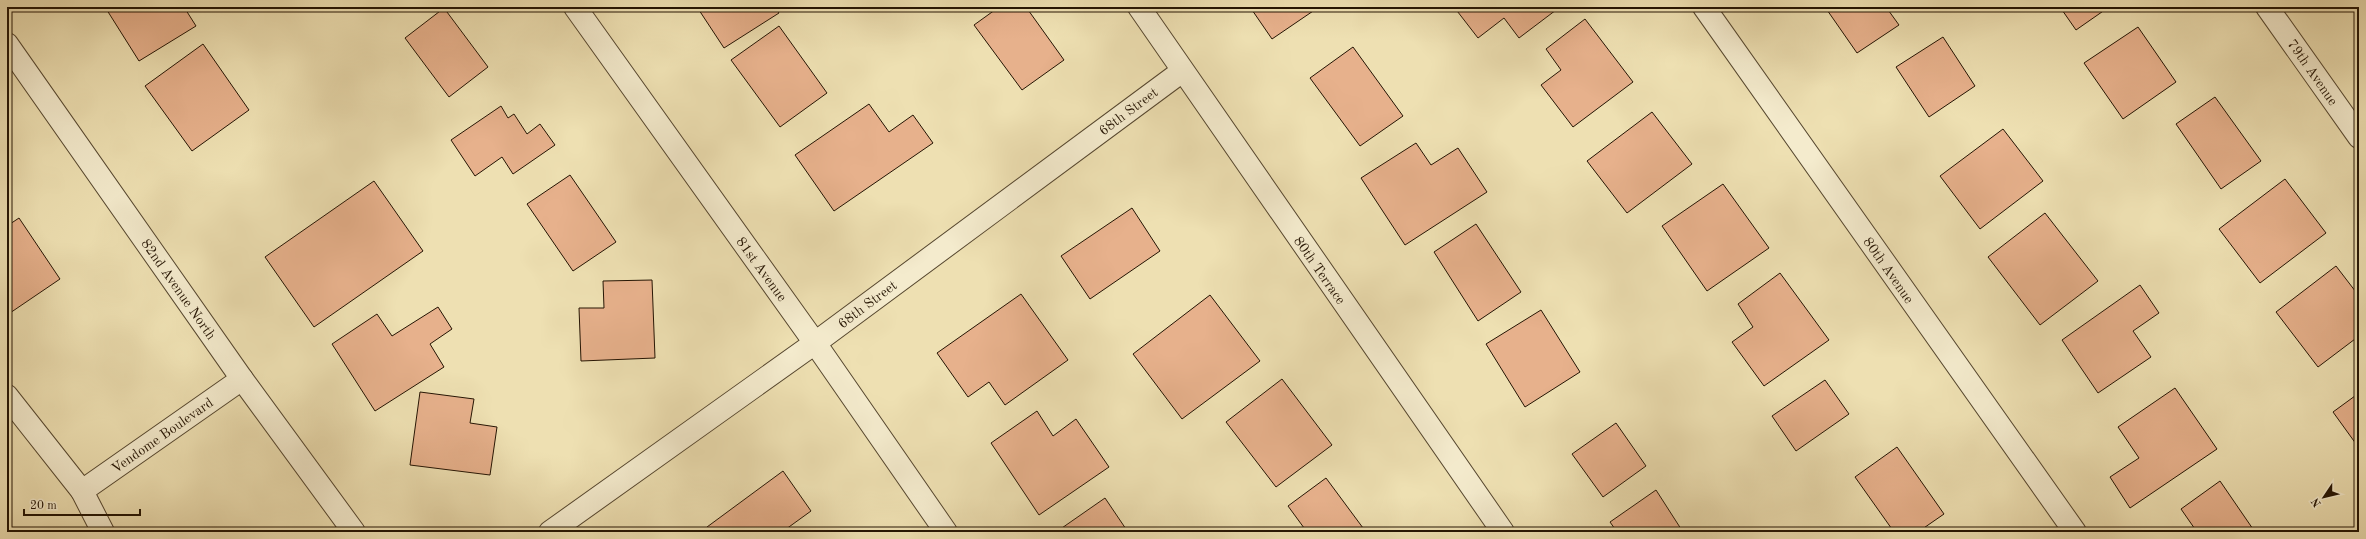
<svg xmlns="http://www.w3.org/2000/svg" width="2366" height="539" viewBox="0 0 2366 539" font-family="'Old Standard TT',serif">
<rect width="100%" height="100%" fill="#eee0b2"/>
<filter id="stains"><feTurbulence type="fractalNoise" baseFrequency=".005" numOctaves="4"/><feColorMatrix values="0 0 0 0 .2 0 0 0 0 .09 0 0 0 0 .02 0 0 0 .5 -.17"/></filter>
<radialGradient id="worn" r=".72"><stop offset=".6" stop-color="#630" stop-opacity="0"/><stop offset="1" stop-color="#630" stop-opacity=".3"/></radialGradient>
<g fill="#e7b18c" stroke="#241403">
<polygon points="105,7 184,7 196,26 139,61"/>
<polygon points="697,7 775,7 779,13 724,48"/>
<polygon points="999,7 1026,7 1064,60 1022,90 974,25"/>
<polygon points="1250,7 1319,7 1272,39"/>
<polygon points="1454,7 1560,7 1519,38 1504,18 1478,38"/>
<polygon points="1825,7 1886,7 1899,25 1857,53"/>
<polygon points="2060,7 2109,7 2076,30"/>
<polygon points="444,8 488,67 449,97 405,38"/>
<polygon points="1585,19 1633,82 1573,127 1541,85 1561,70 1546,49"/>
<polygon points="779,26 827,93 780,127 731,60"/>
<polygon points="2138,27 2176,82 2123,119 2084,63"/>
<polygon points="1943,37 1975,86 1929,117 1896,67"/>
<polygon points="203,44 249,110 192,151 145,86"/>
<polygon points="1353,47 1403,116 1360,146 1310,78"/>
<polygon points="2215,97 2261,161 2221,189 2176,124"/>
<polygon points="869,104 889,132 913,115 933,143 834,211 795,155"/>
<polygon points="501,106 508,118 514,114 527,134 540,124 555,145 513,174 502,157 475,176 451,140"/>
<polygon points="1652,112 1692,164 1627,213 1587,161"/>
<polygon points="2003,129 2043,181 1980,229 1940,176"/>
<polygon points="1416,143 1431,165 1458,148 1487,192 1405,245 1361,178"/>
<polygon points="570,175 616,242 573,271 527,204"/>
<polygon points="2285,179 2326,233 2260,283 2219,229"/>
<polygon points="374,181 423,251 314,327 265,257"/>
<polygon points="1723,184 1769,248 1707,291 1662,226"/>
<polygon points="1132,208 1160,251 1090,299 1061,256"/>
<polygon points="2045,213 2098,281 2040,325 1988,257"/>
<polygon points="19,218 60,279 7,315 7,226"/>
<polygon points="1476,224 1521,292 1478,321 1434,252"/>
<polygon points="2336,266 2359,296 2359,336 2318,367 2276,312"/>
<polygon points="1780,273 1829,340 1764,386 1732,342 1753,327 1738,304"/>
<polygon points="652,280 655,358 581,361 579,308 604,308 603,281"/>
<polygon points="2140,285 2159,313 2133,331 2151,357 2098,393 2062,340"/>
<polygon points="1021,294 1068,360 1005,405 989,382 968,397 937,353"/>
<polygon points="1210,295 1260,361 1182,419 1133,354"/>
<polygon points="438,307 452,329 430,344 444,367 375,411 332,344 377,314 392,336"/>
<polygon points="1541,310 1580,372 1525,407 1486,344"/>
<polygon points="1282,379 1332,445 1276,487 1226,422"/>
<polygon points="1825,380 1849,414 1796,451 1772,416"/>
<polygon points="2175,388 2217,449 2130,508 2110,477 2139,458 2118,427"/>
<polygon points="420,392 474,399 470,423 497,427 490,475 410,465"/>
<polygon points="2359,393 2359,448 2333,412"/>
<polygon points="1037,411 1053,436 1076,419 1109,467 1039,515 991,443"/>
<polygon points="1616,423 1646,466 1603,497 1572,454"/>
<polygon points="1897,447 1944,514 1918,532 1894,532 1855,477"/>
<polygon points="783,471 811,511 782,532 711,532 707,527"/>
<polygon points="1326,478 1366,532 1307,532 1288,506"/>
<polygon points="2220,481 2255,532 2197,532 2181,509"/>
<polygon points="1656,490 1683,532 1617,532 1610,522"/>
<polygon points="1105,498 1128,532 1061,532 1059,530"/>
</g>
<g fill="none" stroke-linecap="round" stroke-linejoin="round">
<g stroke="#56472f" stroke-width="24">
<g id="minor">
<polyline points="575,7 815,343 946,532"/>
<polyline points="1139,7 1503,532"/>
<polyline points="1704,7 2075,532"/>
<polyline points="2267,7 2359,137"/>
<polyline points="7,396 82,491"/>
<polyline points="103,532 82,491 242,379"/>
<polyline points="550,532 815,343 1181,72"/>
</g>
</g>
<g stroke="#56472f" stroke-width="24">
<polyline id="tertiary" points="7,44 242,379 354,532"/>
</g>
<use href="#minor" stroke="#f4ebcd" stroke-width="22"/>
<use href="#tertiary" stroke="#f4ebcd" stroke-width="22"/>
</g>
<g text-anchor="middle" stroke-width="4" stroke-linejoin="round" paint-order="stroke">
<g font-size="14" fill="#241403" stroke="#f4ebcd">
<text transform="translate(2313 72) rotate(55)" y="5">79th Avenue</text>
<text transform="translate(1128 111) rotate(-37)" y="5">68th Street</text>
<text transform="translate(762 269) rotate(54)" y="5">81st Avenue</text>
<text transform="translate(1320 270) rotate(55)" y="5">80th Terrace</text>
<text transform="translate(1889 270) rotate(55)" y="5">80th Avenue</text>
<text transform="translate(179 289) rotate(55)" y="5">82nd Avenue North</text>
<text transform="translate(867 304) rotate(-37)" y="5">68th Street</text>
<text transform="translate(162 435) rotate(-35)" y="5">Vendome Boulevard</text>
</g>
</g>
<rect width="2366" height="539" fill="none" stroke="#eee0b2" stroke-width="24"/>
<rect x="8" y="8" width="2350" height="523" fill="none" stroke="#241403" stroke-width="2"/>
<rect x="12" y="12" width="2342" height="515" fill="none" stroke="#241403"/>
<g transform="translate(2324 497) rotate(235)" stroke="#f4ebcd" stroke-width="3" paint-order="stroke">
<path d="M0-3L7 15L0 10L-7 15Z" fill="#241403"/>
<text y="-6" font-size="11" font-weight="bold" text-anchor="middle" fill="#241403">N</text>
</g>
<path d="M24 509v6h116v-6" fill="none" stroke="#241403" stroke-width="2"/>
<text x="30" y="509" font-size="12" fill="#241403" stroke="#f4ebcd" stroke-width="3" paint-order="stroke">20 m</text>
<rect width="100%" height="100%" filter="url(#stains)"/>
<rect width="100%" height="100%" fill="url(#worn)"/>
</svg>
